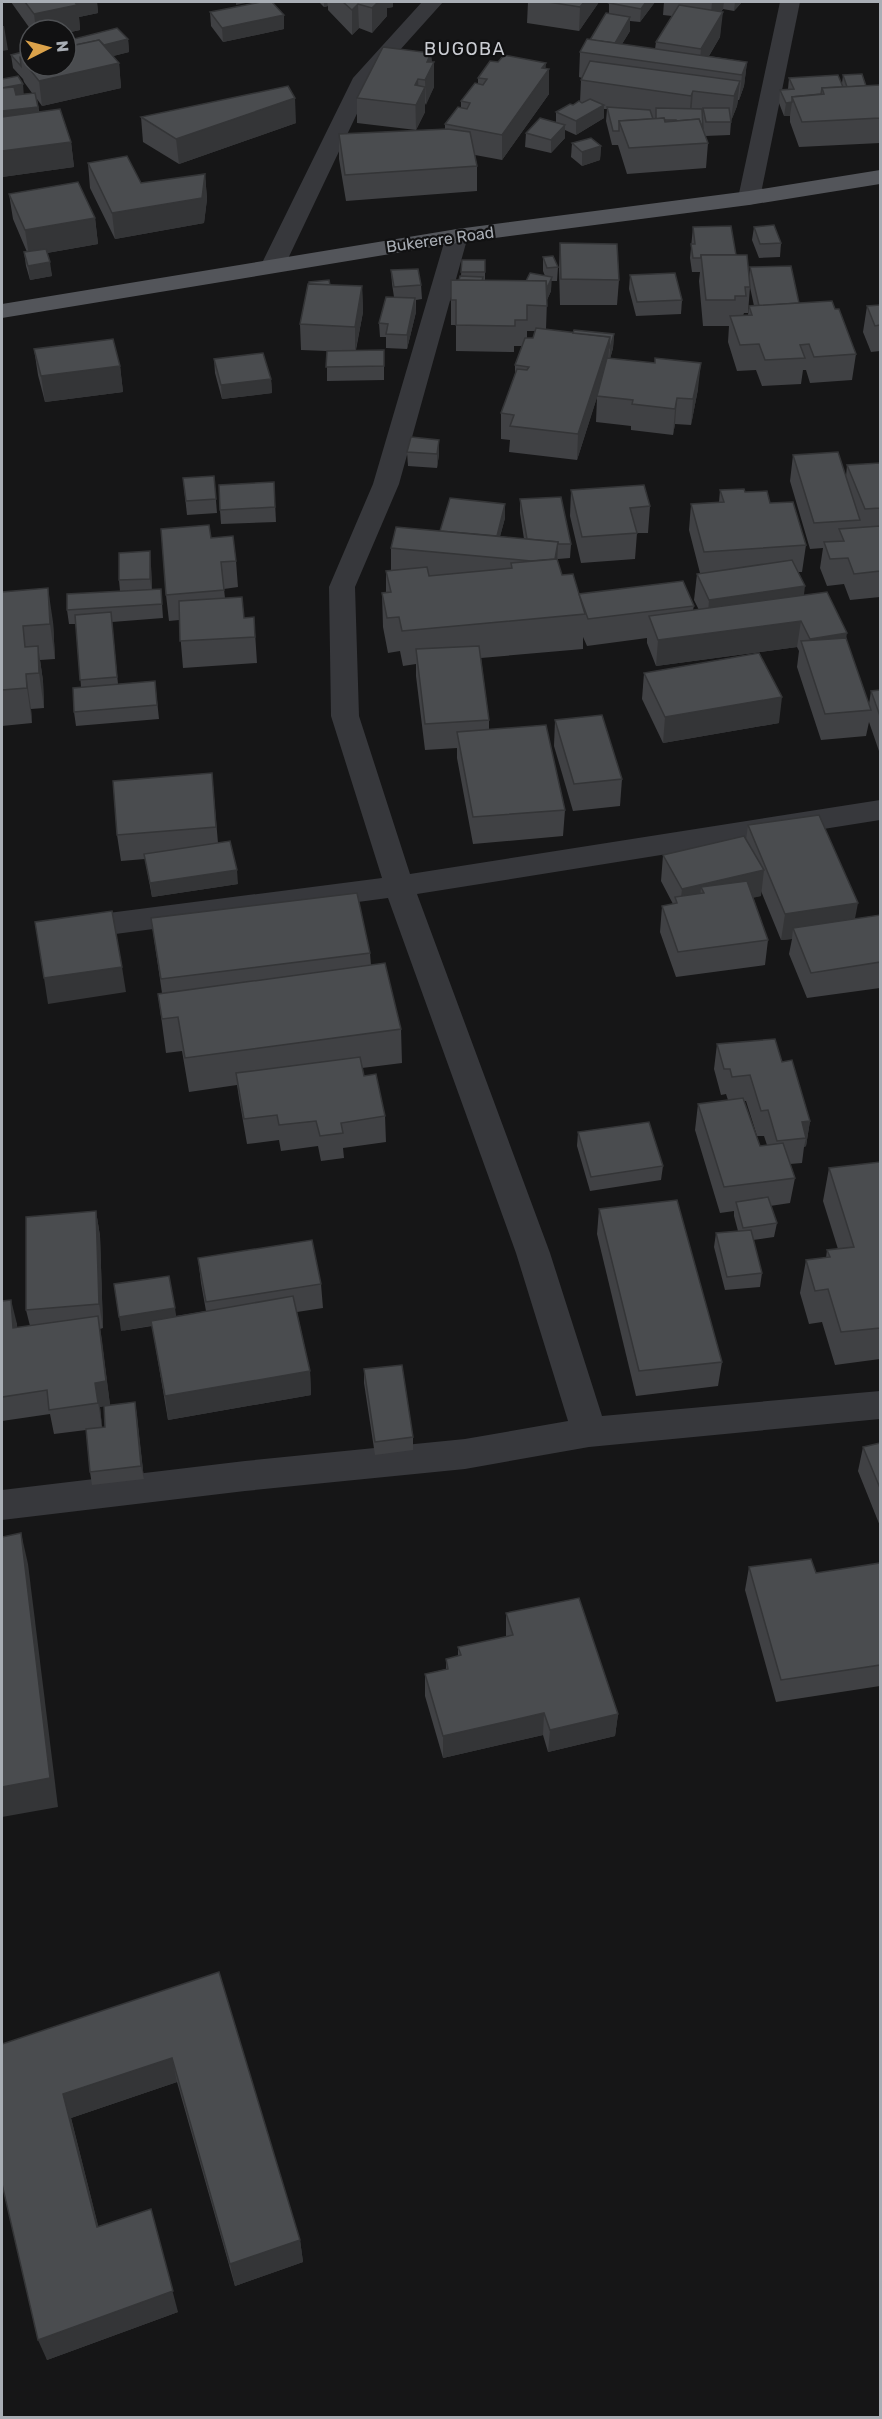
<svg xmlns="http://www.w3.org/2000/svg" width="882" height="2419" viewBox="0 0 882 2419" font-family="Rubik,sans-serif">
<rect width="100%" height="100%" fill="#161617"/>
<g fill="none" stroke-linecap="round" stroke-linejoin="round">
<g fill="#37383c" fill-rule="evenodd">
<polygon points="422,2 443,2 373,80 285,265 281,270 273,272 265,270 261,265 353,78"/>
<polygon points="780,2 800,2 760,198 757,203 749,205 741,203 738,198"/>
<polygon points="457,229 465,231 468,236 399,484 355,587 359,716 410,874 880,800 880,820 417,894 550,1253 602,1416 880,1391 880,1419 589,1447 465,1469 245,1491 2,1520 2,1490 245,1461 465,1439 568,1421 516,1253 388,898 85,938 74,935 70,927 74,919 85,916 382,878 331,716 329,587 373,484 446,236 449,231"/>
</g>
<polygon fill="#53555a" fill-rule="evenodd" points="880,170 880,184 749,205 457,243 2,318 2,304 457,229 749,191"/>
</g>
<g fill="#404144" fill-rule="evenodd">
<polygon points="11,2 97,2 98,13 79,17 80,30 66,33 66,30 31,30"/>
<polygon points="319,2 393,2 393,7 387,8 387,16 372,33 359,28 352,35 328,10 328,6 324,7"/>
<polygon points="528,2 599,2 579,31 527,23"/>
<polygon points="610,2 655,2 640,22 630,21 630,31 622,44 655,49 656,42 672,16 663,15 664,2 742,2 734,11 723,9 721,12 720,37 709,56 747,62 744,86 739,100 738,100 737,106 731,121 730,135 705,136 708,143 706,168 627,174 618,145 612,145 606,121 607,109 604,109 604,118 576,135 565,130 565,138 551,153 525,147 526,133 556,122 556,112 580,102 581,80 582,78 579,77 580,52 590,40 609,14 609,3"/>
<polygon points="210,12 284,29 223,42 211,26"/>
<polygon points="128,39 129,52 113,56 119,63 121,88 42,106 37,99 39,111 71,142 74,167 2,177 2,79 24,94 32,93 24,82 23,79 13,68 11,55"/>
<polygon points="431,53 434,87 425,105 425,112 416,130 357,123 357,98"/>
<polygon points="546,69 549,94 502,160 475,155 477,166 477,191 346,201 339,159 339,134 445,129 445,124 461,108 461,101 478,84 478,78"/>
<polygon points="843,75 866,86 880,85 880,143 799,147 790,122 790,116 784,116 779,103 780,90 788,89 789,78 842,83"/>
<polygon points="141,117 296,123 179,164 143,142"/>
<polygon points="572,143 601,146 600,160 582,166 571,157"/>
<polygon points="88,163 141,183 205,174 207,199 204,223 115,239 90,188"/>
<polygon points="9,194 95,218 98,244 47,253 52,276 30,280 26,266 24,252 27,252 13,219"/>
<path d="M693 227 736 255 749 277 750 267 799 303 835 309 856 354 852 380 810 383 806 370H803L801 384 762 386 756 370 737 371 728 342 729 326H703L699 281 700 272H692L690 258ZM750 287 754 306H749L748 315 743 316 744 313H748Z"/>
<polygon points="754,227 781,243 780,257 759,258 752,240"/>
<polygon points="560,243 619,280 617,305 560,305 559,269"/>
<path d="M543 257 558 267 557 281H551V291L547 300 546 329 573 333 614 334 613 348 610 359 698 389 691 425 675 424 673 435 631 430V426L596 422 597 397 577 460 509 452 510 440 501 439V413L515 374V365L522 346H514V352L456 351V325H451V280H459L461 276 462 260H485V281H526L545 276 543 271ZM527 331H535L533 338H527Z"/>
<polygon points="391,270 421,285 422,299 416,300 416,312 407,349 386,348 386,337 380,337 379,323 394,297 392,284"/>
<polygon points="630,275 682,300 681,314 636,316 629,289"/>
<polygon points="330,285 362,286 363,312 356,350 384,350 384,380 327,381 327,351 301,350 300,324"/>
<polygon points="880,305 880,351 871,352 863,332 867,306"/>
<polygon points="34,349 120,366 123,392 45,402 38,375"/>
<polygon points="214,359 271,379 272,393 222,399 215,373"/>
<polygon points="407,452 439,454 437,468 408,466"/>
<polygon points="793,455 846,476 847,465 880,463 880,597 850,600 844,584 827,586 820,568 823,548 810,549 790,481"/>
<polygon points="214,476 217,513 187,515 183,478"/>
<polygon points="274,482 276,522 221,524 220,510"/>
<polygon points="571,490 650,506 648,533 637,533 635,559 581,563 570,516"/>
<polygon points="720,490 745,492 770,503 806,545 802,572 798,572 804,595 846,640 869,704 871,691 880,690 880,754 869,722 866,736 821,740 797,667 799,651 797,647 656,666 647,643 647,638 587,646 583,637 583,649 481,658 489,720 489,730 565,810 563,836 473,844 457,758 457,748 425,750 416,676 416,664 403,666 400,651 388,653 383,627 382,593 386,592 386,571 391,571 391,548 440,531 505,504 505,518 500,536 524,539 520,513 520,499 571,544 570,558 558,559 557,562 562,575 579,594 694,606 693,610 699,610 694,600 697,574 700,573 689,530 691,504 719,502"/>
<polygon points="211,538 236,561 238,587 224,589 225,598 244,618 254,617 257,663 183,668 179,620 169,621 166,595"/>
<polygon points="151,566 152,589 161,589 163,618 112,622 118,684 155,681 159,719 76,726 74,712 81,687 76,624 69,624 67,610 120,591 119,580"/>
<polygon points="2,592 53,622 55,659 40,660 43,681 44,708 31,709 32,723 2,726"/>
<polygon points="644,673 779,723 663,743 642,699"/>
<polygon points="555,720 622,779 620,806 573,811 554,746"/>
<polygon points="212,773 218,843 238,884 152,897 145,859 121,861 117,835"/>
<polygon points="748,825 855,919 880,915 880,988 807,998 789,954 792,939 781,940 761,891 761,896 753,897 768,940 765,965 676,977 660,932 662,906 673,904 661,881 663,855 746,840"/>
<polygon points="151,918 370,953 371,965 401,1029 402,1063 362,1068 364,1076 385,1116 386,1142 343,1148 344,1158 321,1161 318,1146 281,1151 279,1140 247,1144 239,1098 237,1085 189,1092 182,1051 166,1053 158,994 162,993"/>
<path d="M717 1044 782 1062 810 1121 806 1146 804 1147 802 1163 790 1164 795 1178 790 1203 770 1206 777 1223 774 1237 753 1240 762 1273 760 1287 725 1290 714 1247 716 1233 738 1231 734 1216V1211L720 1213 695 1130 698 1104 728 1100 726 1094 721 1095 714 1069ZM744 1101H746L757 1136H764L767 1145 760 1146Z"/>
<polygon points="578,1132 663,1166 661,1180 590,1191 577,1146"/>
<polygon points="880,1162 880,1359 835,1365 822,1322 809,1324 800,1293 806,1260 826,1258 827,1250 838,1249 823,1201 829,1168"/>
<polygon points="599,1209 722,1362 718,1386 636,1396 597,1234"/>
<path d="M96 1211 100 1236 103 1328 100 1329 110 1405 135 1402 144 1479 92 1485 90 1472 86 1430 54 1434 50 1414 2 1421V1301L17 1324V1328L30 1326 26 1310ZM104 1406 105 1427H102L100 1407Z"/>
<polygon points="198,1258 321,1284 323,1308 297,1312 310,1371 311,1395 168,1420 152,1326 121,1331 176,1316 206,1311 201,1283"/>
<polygon points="364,1369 413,1437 413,1450 375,1455 364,1383"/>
<polygon points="880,1443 880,1526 858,1471 863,1447"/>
<polygon points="880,1563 880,1686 776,1702 745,1590 749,1567 816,1573"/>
<polygon points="506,1613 618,1714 615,1736 548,1752 543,1735 443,1758 425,1696 425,1674 446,1669 446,1659 458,1656 458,1647 506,1637"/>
<polygon points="219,1972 300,2240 303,2262 235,2286 177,2082 71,2118 98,2226 178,2312 47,2360 2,2184"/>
</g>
<g fill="#343537">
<polygon points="70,2 97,2 98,13 79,17 80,30 66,33 66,30 36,30 34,14"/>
<polygon points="236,2 250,2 236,5"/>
<polygon points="324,2 327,2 328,6 324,7"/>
<polygon points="378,2 393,2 393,7 387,8 387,16 372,33 372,8"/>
<polygon points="584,2 599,2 579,31 580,7"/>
<polygon points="646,2 655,2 640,22 641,9"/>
<polygon points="712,2 724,2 723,9 710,25"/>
<polygon points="735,2 742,2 734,11"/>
<polygon points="358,4 359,28 352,35 352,10"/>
<polygon points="723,12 720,37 701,69 699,69 701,49"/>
<polygon points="284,15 284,29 223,42 222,28"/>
<polygon points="630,17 630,31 614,57 610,52"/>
<polygon points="2,26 4,26 8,50 2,51"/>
<polygon points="128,39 129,52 35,76 66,54"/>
<polygon points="431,53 431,68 434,62 434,87 426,105 425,80 427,62"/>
<polygon points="747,62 744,86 739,100 742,75"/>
<polygon points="119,63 121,88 42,106 39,81"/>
<polygon points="546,63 545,75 549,69 549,94 502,160 502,135"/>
<polygon points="418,79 419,100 425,87 425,112 416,130 415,85"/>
<polygon points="740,81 737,106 731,121 734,96"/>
<polygon points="23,84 24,97 2,102 2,88"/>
<polygon points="693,91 691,116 689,121 691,96"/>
<polygon points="295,98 296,123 179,164 176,139"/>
<polygon points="792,102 790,116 784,116 786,103"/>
<polygon points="604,105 604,118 576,135 576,121"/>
<polygon points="38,107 42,132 2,136 2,111"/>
<polygon points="565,125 565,138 551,153 551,140"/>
<polygon points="71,142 74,167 2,177 2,151"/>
<polygon points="601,146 600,160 582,166 582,152"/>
<polygon points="205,174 207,199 204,223 115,239 112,213"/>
<polygon points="95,218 98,244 29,256 25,230"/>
<polygon points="50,262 52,276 30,280 28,266"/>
<polygon points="552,277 551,291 544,306 545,292"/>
<polygon points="362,286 363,312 355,353 355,327"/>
<polygon points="415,298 416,312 407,349 407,335"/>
<polygon points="614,334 613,348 609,362 610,348"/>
<polygon points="610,337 608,363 577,460 578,434"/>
<polygon points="701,363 698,389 691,425 693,399"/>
<polygon points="120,366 123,392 45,402 41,376"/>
<polygon points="271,379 272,393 222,399 221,385"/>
<polygon points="677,398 675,424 673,435 675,409"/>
<polygon points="439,440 439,454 437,468 437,454"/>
<polygon points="505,504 505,518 496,552 496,538"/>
<polygon points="558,542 557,568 554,563"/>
<polygon points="150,551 151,566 152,593 150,579"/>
<polygon points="805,586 802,612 707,626 709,600"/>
<polygon points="48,588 53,622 55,659 50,624"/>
<polygon points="801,621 797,647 656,666 658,640"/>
<polygon points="847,633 843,660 807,659 810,639"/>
<polygon points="38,646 43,681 44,708 39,673"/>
<polygon points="26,674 31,709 32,723 27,688"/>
<polygon points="782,697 779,723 663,743 665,717"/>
<polygon points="237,870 238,884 152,897 150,883"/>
<polygon points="764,870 761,896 702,910 704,893 701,887 699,910 679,915 682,889"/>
<polygon points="858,903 853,929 793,928 792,939 781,940 785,914"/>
<polygon points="122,967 126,992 48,1004 44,978"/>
<polygon points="810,1121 806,1146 804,1147 806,1138 802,1122"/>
<polygon points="96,1211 100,1236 103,1328 99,1304"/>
<polygon points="11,1300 17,1324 19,1352 13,1328"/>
<polygon points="175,1308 177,1321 121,1331 119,1317"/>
<polygon points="98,1316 102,1340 110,1405 100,1407 102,1427 95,1383"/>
<polygon points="310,1371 311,1395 168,1420 165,1396"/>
<polygon points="135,1402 137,1415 144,1479 141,1466"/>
<polygon points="21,1533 28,1564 58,1807 2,1817 2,1787"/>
<polygon points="544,1713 543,1735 443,1758 443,1736"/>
<polygon points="618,1714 615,1736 548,1752 550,1730"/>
<polygon points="172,2058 177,2082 71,2118 104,2249 97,2227 63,2094"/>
<polygon points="151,2209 178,2312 47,2360 38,2340"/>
<polygon points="300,2240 303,2262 235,2286 230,2264"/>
</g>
<g fill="#4a4c4f" stroke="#343537" stroke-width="1.5">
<polygon points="25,2 75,2 77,5 34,14"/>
<polygon points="261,2 272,2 284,15 222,28 210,12"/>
<polygon points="343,2 378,2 372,8 358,4 352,10"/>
<polygon points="548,2 584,2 580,7"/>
<polygon points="610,2 646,2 641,9 609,3"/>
<polygon points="679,5 723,12 701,49 656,42"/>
<polygon points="606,13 630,17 615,43 590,40"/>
<polygon points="117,28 128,39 104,45 99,40 66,47 66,41"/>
<polygon points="587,39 747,62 742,75 580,52"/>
<polygon points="99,40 119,63 39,81 20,57 30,55 30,66 66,66 66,47"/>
<polygon points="383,47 431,53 427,62 434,62 425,80 418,79 415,85 425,87 416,105 357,98"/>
<polygon points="30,50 30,55 20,57 21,66 11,55"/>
<polygon points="504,55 546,63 542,68 549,69 502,135 445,124 458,107 467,109 470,103 461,101 475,83 483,85 487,79 478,78 490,61 498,62"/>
<polygon points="590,61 740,81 734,96 693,91 691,96 581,80"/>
<polygon points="862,74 866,86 847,87 843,75"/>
<polygon points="838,75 843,87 822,88 821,94 792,97 792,102 786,103 780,90 794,89 789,78"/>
<polygon points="18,76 23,84 2,88 2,79"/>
<polygon points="880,85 880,118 802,122 792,97 824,94 822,88"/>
<polygon points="288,86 295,98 176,139 141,117"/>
<polygon points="14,87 16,95 35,93 38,107 2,111 2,88"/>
<polygon points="590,99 604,105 576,121 556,112 570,104 573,105 579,101 582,103"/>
<polygon points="607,107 650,110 653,119 619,121 619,131 613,131"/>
<polygon points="656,108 702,109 703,129 699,119 676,121 676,120 665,120 664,118 656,119"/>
<polygon points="703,108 729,108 731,122 706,122"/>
<polygon points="60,109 71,142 2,151 2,117"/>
<polygon points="540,118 565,125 551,140 526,133"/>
<polygon points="664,118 665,122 699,119 708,143 629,148 619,121"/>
<polygon points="448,129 470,132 477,166 345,175 339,134"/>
<polygon points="591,138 601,146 582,152 572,143"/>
<polygon points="127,156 141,183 205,174 202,198 112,213 88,163"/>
<polygon points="78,182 95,218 25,230 9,194"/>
<polygon points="774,225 781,243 760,244 754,227"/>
<polygon points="731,226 736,255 701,255 701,258 693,258 691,244 695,244 693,227"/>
<polygon points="560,243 617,244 619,280 561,279"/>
<polygon points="46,249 50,262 28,266 24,252"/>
<polygon points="701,255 747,255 750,287 745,287 746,296 735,296 735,300 706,300"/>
<polygon points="553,256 558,267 547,268 543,257"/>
<polygon points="462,260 485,260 485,272 461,272"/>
<polygon points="791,266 799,303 759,306 750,267"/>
<polygon points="418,269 421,285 394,287 391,270"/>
<polygon points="530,273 552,277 547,288 546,281 526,281"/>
<polygon points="675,273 682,300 637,302 630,275"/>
<polygon points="460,276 483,277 482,281 459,280"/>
<polygon points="329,280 330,285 309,284 309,282"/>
<polygon points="451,280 546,281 547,306 527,305 527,320 515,320 515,326 456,325 456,300 451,300"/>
<polygon points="308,284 362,286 355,327 300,324"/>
<polygon points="386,297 415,298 407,335 386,334 388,324 379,323"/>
<polygon points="832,301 835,309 839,309 856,354 814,357 809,344 800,345 805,358 765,360 759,344 740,345 730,316 752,315 749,306"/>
<polygon points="880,305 880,325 875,326 867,306"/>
<polygon points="536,328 610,337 578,434 510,426 514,415 501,413 517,369 527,370 529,367 515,365 525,338 533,338"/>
<polygon points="574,330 614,334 610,348 609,347 610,337 573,333"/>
<polygon points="113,339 120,366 41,376 34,349"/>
<polygon points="384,350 384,366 326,367 327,351"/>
<polygon points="263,353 271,379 221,385 214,359"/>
<polygon points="607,358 655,363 655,358 701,363 693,399 677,398 675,409 632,404 633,400 597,396"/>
<polygon points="411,437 439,440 437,454 407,452"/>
<polygon points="838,452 860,520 814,523 793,455"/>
<polygon points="880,463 880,508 865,509 847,465"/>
<polygon points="214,476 216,499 186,501 183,478"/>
<polygon points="274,482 275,507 220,510 219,485"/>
<polygon points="644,485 650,506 630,508 637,533 582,537 571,490"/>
<polygon points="744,489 745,492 767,491 770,503 793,502 806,545 704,552 691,504 724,502 720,490"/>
<polygon points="561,497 571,544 558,544 558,542 527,539 520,499"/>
<polygon points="450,498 505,504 497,536 440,531"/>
<polygon points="209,525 211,538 233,536 236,561 221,562 224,590 166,595 161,529"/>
<polygon points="880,526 880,571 854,574 848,558 830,559 824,542 844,541 839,529"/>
<polygon points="396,527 558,542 555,559 531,561 391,548"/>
<polygon points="150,551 150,579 119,580 119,553"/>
<polygon points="557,559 562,575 573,574 585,614 402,631 399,617 387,618 382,593 391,592 386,571 427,567 429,576 512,568 511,563"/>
<polygon points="792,560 805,586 709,600 697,574"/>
<polygon points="683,581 694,606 588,619 579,594"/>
<polygon points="48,588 50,624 23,626 25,647 38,646 39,673 26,674 27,688 2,690 2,592"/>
<polygon points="161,589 162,604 67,610 67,594"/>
<polygon points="827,592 847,633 810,639 801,621 658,640 649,616"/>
<polygon points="242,597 244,618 254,617 255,637 180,641 179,601"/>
<polygon points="111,612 117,677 80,680 75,615"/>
<polygon points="846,638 871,710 825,714 801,641"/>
<polygon points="479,646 489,720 425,724 416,649"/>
<polygon points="759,653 782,697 665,717 644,673"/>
<polygon points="155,681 157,705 74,712 73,688"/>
<polygon points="880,690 880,716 871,691"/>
<polygon points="602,715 622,779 574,784 555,720"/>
<polygon points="546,725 565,810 473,817 457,732"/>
<polygon points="212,773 216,827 117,835 113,781"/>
<polygon points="819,815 858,903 785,914 748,825"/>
<polygon points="744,836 764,870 682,889 663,855"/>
<polygon points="230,841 237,870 150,883 144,854"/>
<polygon points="747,881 768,940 678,952 662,906 677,903 675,897 704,893 701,887"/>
<polygon points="357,893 370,953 161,979 151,918"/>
<polygon points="112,911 122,967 44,978 35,922"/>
<polygon points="880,915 880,962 811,973 793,928"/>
<polygon points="385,963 401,1029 185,1058 178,1017 162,1019 158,994"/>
<polygon points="775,1039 782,1062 792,1060 810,1121 802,1122 806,1138 777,1141 768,1110 761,1111 750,1075 732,1077 730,1069 724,1069 717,1044"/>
<polygon points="360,1057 364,1076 376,1074 385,1116 341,1123 343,1133 320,1136 316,1121 279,1125 277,1115 244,1119 236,1073"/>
<polygon points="743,1098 760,1146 783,1143 795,1178 724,1187 698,1104"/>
<polygon points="649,1122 663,1166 591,1177 578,1132"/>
<polygon points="880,1162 880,1328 841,1332 828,1289 815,1291 806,1260 830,1257 827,1250 854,1247 829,1168"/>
<polygon points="768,1197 777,1223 743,1228 736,1202"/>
<polygon points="677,1200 722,1362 639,1371 599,1209"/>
<polygon points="96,1211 99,1304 26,1310 26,1217"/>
<polygon points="751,1230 762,1273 727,1277 716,1233"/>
<polygon points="312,1240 321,1284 206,1302 198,1258"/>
<polygon points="169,1276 175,1308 119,1317 114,1284"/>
<polygon points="293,1296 310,1371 165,1396 151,1321"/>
<polygon points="11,1300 13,1328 98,1316 106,1381 95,1383 98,1403 49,1410 47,1390 2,1397 2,1301"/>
<polygon points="402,1365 413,1437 375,1442 364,1369"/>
<polygon points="135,1402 141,1466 90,1472 86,1429 105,1427 104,1406"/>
<polygon points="880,1443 880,1488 863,1447"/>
<polygon points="21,1533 50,1778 2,1787 2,1537"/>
<polygon points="811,1559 816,1573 880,1563 880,1665 781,1680 749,1567"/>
<polygon points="579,1598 618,1714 550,1730 544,1713 443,1736 425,1674 448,1669 446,1659 461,1655 458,1647 513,1635 506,1613"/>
<polygon points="219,1972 300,2240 230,2264 172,2058 63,2094 97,2227 151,2209 173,2291 38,2340 2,2184 2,2044"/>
</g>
<g text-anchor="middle" stroke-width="4.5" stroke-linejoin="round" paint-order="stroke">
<g font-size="16" fill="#a9aeb5" stroke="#111112">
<text transform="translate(440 239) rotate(-8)" y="6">Bukerere Road</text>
</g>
<g font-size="18" letter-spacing="1.5" fill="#caccd2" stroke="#111112">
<text x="465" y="55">BUGOBA</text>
</g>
</g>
<rect width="882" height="2419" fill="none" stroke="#a9aeb5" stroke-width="6"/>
<g transform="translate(48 48) rotate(84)"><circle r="28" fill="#111112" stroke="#4e5053" stroke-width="1.5"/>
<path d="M0-4.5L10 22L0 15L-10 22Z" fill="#dba24a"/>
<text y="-9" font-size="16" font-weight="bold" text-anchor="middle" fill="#a9aeb5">N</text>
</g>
</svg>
